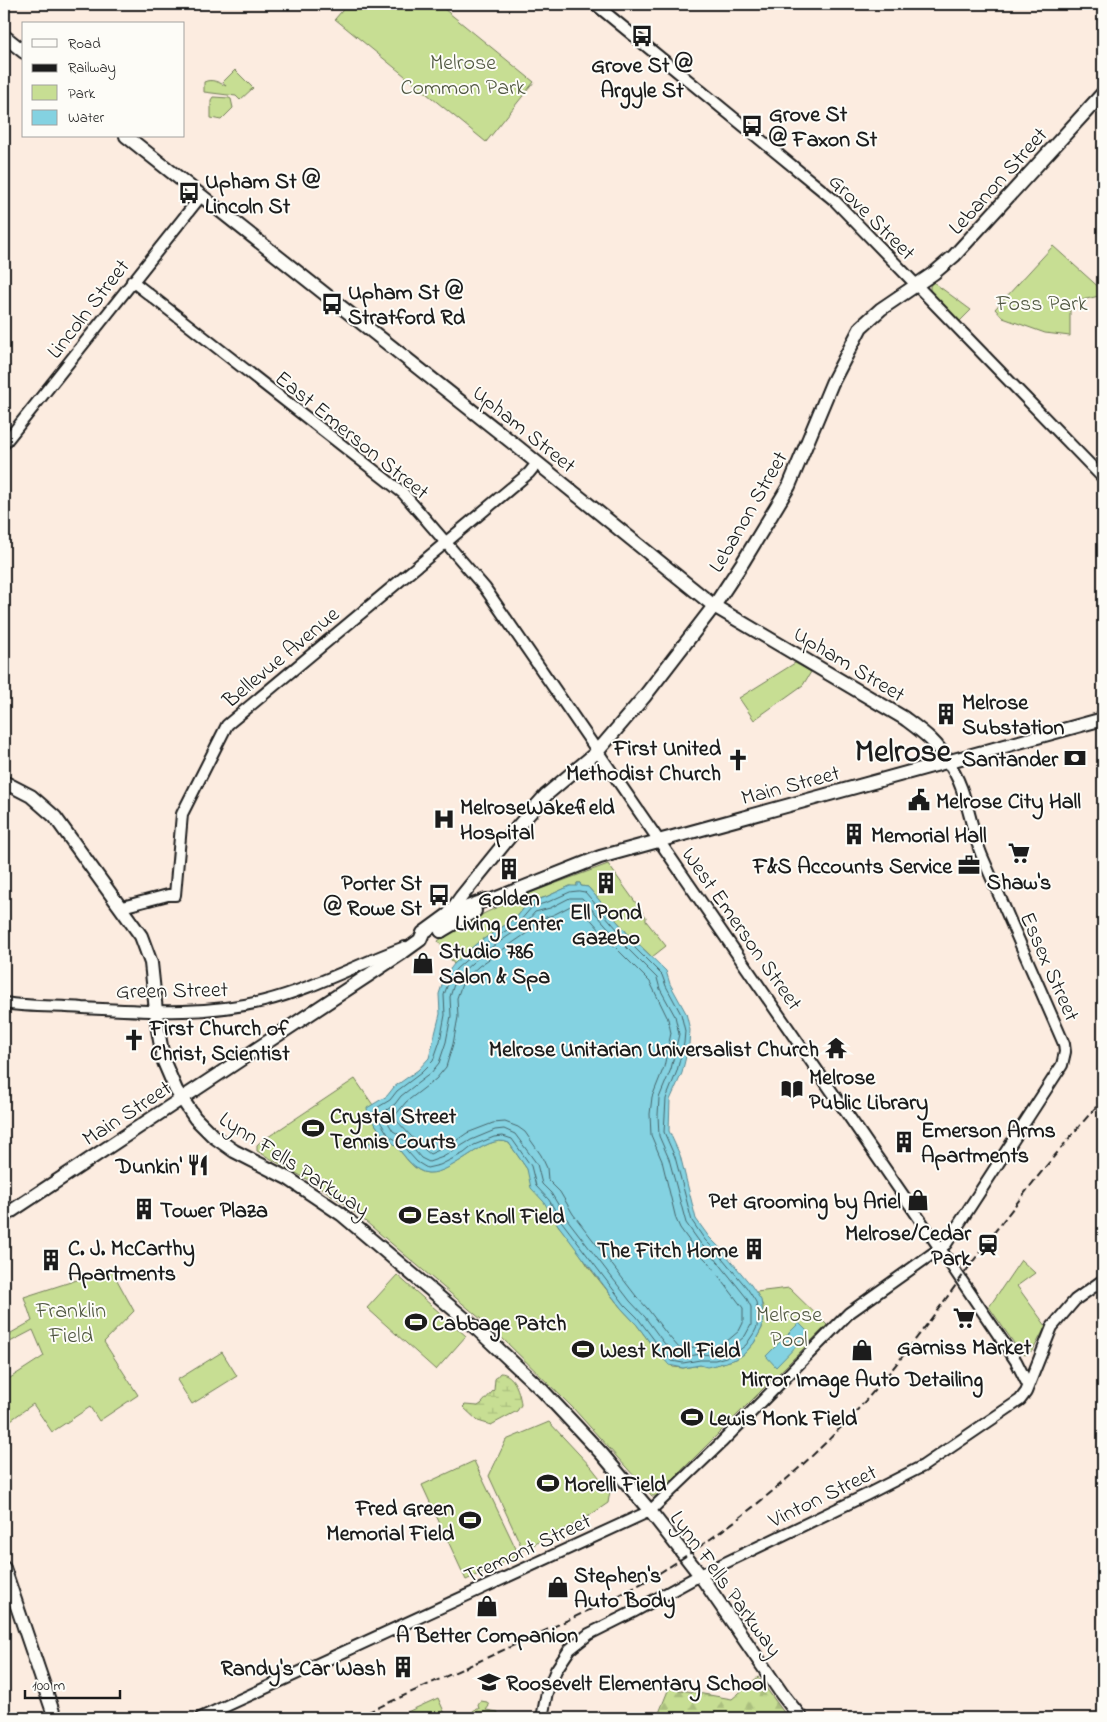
<svg xmlns="http://www.w3.org/2000/svg" width="1107" height="1722" viewBox="0 0 1107 1722" font-family="'Indie Flower',sans-serif">
<defs>
<pattern id="forest-firs" width="22" height="20" patternUnits="userSpaceOnUse" patternTransform="scale(1.25)"><rect width="22" height="20" fill="#c7de93"/><path d="M5 1l3.5 6h-7zM16 11l3.5 6h-7z" fill="#aabe7e"/></pattern>
<pattern id="wetland-marsh" width="20" height="14" patternUnits="userSpaceOnUse" patternTransform="scale(1.25)"><rect width="20" height="14" fill="#c7de93"/><path d="M1 5h8M5 5V1M11 12h8M15 12V8" fill="none" stroke="#aabe7e"/></pattern>
</defs>
<rect width="100%" height="100%" fill="#fcece0"/>
<filter id="ink" filterUnits="userSpaceOnUse"><feTurbulence type="fractalNoise" baseFrequency=".02" numOctaves="2"/><feDisplacementMap in="SourceGraphic" scale="10" xChannelSelector="R" yChannelSelector="G"/><feConvolveMatrix kernelMatrix="1 2 1 2 8 2 1 2 1" color-interpolation-filters="sRGB"/></filter>
<g filter="url(#ink)">
<polygon fill="url(#forest-firs)" stroke="#727d58" points="758,1677 788,1718 657,1718 669,1688 732,1699"/>
<path fill="url(#wetland-marsh)" stroke="#727d58" d="M500 1373C514 1373 520 1393 521 1405L517 1411 491 1425 478 1421 463 1407 465 1405 478 1406 481 1404 494 1390 495 1379Z"/>
<g fill="#c7de93" stroke="#727d58">
<polygon points="348,4 438,4 534,82 486,142 335,19"/>
<path d="M235 70 253 88 240 100 236 96 204 92V82C212 78 220 83 226 86L223 82Z"/>
<polygon points="213,97 229,98 231,99 233,108 221,120 211,118 211,100"/>
<polygon points="1053,246 1103,291 1103,295 1070,303 1070,336 1045,333 1003,318 995,309"/>
<polygon points="933,282 971,310 959,322 930,291 930,286"/>
<polygon points="795,663 811,672 803,685 754,720 739,698"/>
<path d="M608 864 646 917V921L666 946 652 957 628 934 588 887 581 886 580 883H577V886L574 887 570 886 546 897 532 901 524 908 516 918 476 944 454 964 438 941C488 905 550 886 608 864Z"/>
<path d="M355 1079 373 1105 371 1106 368 1113 383 1136 367 1144 370 1148 383 1142H392C402 1151 410 1168 423 1172 450 1180 485 1131 509 1143L527 1169 558 1225 576 1247 588 1266 621 1308 637 1325 656 1351 673 1367 683 1368 700 1365H716L736 1359 744 1354 754 1343 762 1328 763 1306 756 1292 789 1288 827 1325 656 1496H652L573 1408 495 1331 346 1205 317 1185 257 1151V1145L259 1143Z"/>
<polygon points="1021,1260 1035,1273 1017,1286 1046,1326 1033,1350 1025,1355 1020,1352 989,1307"/>
<polygon points="111,1269 134,1311 104,1342 138,1395 99,1421 90,1407 52,1432 33,1404 4,1425 4,1404 7,1380 44,1356 33,1330 10,1342 11,1333 32,1321 24,1297"/>
<polygon points="397,1275 466,1336 436,1370 367,1308"/>
<polygon points="222,1352 237,1376 192,1404 177,1380"/>
<polygon points="549,1422 592,1468 610,1491 608,1503 583,1520 523,1550 489,1476 506,1440"/>
<polygon points="474,1461 519,1555 466,1580 422,1485"/>
<polygon points="438,1698 447,1718 394,1718"/>
<polygon points="481,1701 487,1702 489,1706 486,1710 498,1712 497,1718 472,1718 473,1711 476,1709 479,1709 478,1705"/>
</g>
<g fill="#84d2e1" stroke="#5a8992">
<path d="M577 883H580L581 886 588 887 628 934 666 971 670 984 686 1013 690 1030 689 1044 682 1073 670 1100 669 1131 680 1155 696 1219 709 1237 722 1250 751 1285 761 1300 763 1313 762 1328 754 1343 744 1354 736 1359 716 1365 707 1367 700 1365 683 1368 669 1365 651 1344 637 1325 621 1308 558 1225 544 1202 531 1188 527 1169 509 1143C485 1131 449 1181 423 1172 410 1167 402 1151 392 1142H383L369 1148 367 1144 383 1136 368 1113 367 1108 387 1096 394 1087 418 1070 429 1058 440 1014 439 994 445 976 454 964 476 944 516 918 528 903 546 897 570 886H577Z"/>
<polygon points="799,1323 809,1333 776,1367 766,1356"/>
</g>
<g fill="none" stroke-linecap="round" stroke-linejoin="round">
<g stroke="#46656b" stroke-width="1">
<polygon points="579,891 585,892 624,937 662,975 666,986 681,1014 685,1031 684,1043 677,1071 666,1099 664,1132 675,1157 692,1221 705,1240 718,1253 747,1288 756,1302 758,1314 757,1327 754,1333 746,1345 733,1355 715,1360 700,1360 683,1363 672,1361 655,1341 637,1317 625,1305 562,1222 549,1200 536,1186 531,1166 512,1139 503,1136 494,1137 474,1145 464,1153 440,1165 427,1168 417,1162 398,1141 389,1136 374,1112 375,1109 390,1100 397,1091 421,1073 433,1061 440,1041 445,1015 444,995 450,978 456,969 480,948 519,922 532,907 548,902 570,892"/>
<polygon points="570,898 582,898 620,941 657,978 660,989 675,1016 679,1034 671,1069 659,1098 658,1115 659,1136 669,1159 686,1223 701,1244 714,1257 746,1297 751,1307 751,1325 745,1336 730,1349 712,1355 700,1354 684,1357 677,1355 664,1343 645,1317 630,1301 567,1219 551,1193 542,1184 537,1164 515,1134 504,1129 495,1130 471,1140 443,1157 429,1162 421,1158 402,1136 393,1131 383,1114 384,1112 395,1104 401,1096 431,1073 439,1063 446,1042 451,1016 450,997 455,981 461,973 483,953 523,926 535,912 550,908"/>
<path d="M571 906H579L614 946 650 982 668 1019 671 1033 664 1067 652 1097 650 1114 651 1135 662 1161 676 1219 680 1228 695 1249 708 1262 743 1308V1323L739 1331 726 1342 712 1347 699 1346 684 1349 679 1348 666 1333 647 1308 636 1296 573 1214 560 1192 548 1180 547 1168 541 1155 525 1132 518 1127 505 1122 493 1123 467 1133 450 1145 430 1154C424 1150 398 1123 394 1117L406 1102 436 1079 446 1067 453 1044 458 1017 457 998 462 984 466 978 479 966 527 933 539 919 553 915Z"/>
</g>
<g stroke="#1c1c1c" stroke-width="14">
<g id="minor">
<polyline points="595,4 834,200 1103,478"/>
<polyline points="132,281 403,493 485,588 943,1253 1016,1361 1028,1385"/>
<polyline points="4,444 201,196"/>
<polyline points="122,907 168,895 175,895 182,814 227,725 529,473 537,463"/>
<path d="M4 1003C30 1007 57 1006 83 1008 146 1011 202 1016 264 1001 312 989 358 964 405 947"/>
<path d="M200 1718 650 1511 721 1443 849 1313 946 1244 1062 1065 1065 1052 1064 1044 982 856C970 828 966 783 947 762"/>
<polyline points="542,1718 547,1692 556,1670 570,1649 589,1634 633,1612 700,1575 866,1495 923,1466 1020,1400 1026,1392 1052,1327 1075,1300 1103,1280"/>
</g>
</g>
<g stroke="#1c1c1c" stroke-width="16">
<g id="major">
<polyline points="4,36 24,52"/>
<path d="M126 136 514 444 714 606 904 718C920 730 939 743 947 762"/>
<polyline points="4,782 31,796 55,817 141,936 151,963 158,1030 164,1062 176,1090 195,1118 213,1136 234,1151 289,1179 341,1214 478,1330 543,1391 602,1454 650,1511 700,1575 782,1694 801,1718"/>
<polyline points="441,931 449,914 461,897 520,824 546,795 597,752 644,697 714,606 743,562 789,486 832,383 861,327 881,309 934,273 954,256 1103,93"/>
<polyline points="441,931 475,911"/>
<polyline points="4,1216 402,953 420,940 423,933 449,914 486,900 492,900 600,857 1103,719"/>
<polyline points="4,1568 55,1718"/>
</g>
</g>
<use href="#minor" stroke="#fdfcf7" stroke-width="10"/>
<use href="#major" stroke="#fdfcf7" stroke-width="12"/>
<path stroke="#1c1c1c" stroke-width="2" stroke-dasharray="8 4" stroke-linecap="butt" d="M356 1718C411 1692 467 1667 523 1641 569 1619 617 1599 661 1572 728 1530 791 1480 846 1422 901 1364 946 1298 993 1234 1028 1188 1064 1143 1103 1099"/>
</g>
</g>
<defs>
<g id="bus-bare" transform="scale(1.725)"><path d="M-5-6H5V4H4V6H2V4H-2V6H-4V4H-5ZM-3.5-4V0h7V-4ZM-3.5 1.2v1.5H-2V1.2ZM2 1.2v1.5H3.5V1.2Z" fill="#1c1c1c" stroke="#fdfcf7" stroke-width="2.5" paint-order="stroke"/></g>
<g id="building-bare" transform="scale(1.725)"><path d="M-4-6H4V6H1V3H-1V6H-4ZM-2.5-4.3h1.7v1.8h-1.7ZM.8-4.3h1.7v1.8H.8ZM-2.5-1h1.7V.8h-1.7ZM.8-1h1.7V.8H.8Z" fill="#1c1c1c" stroke="#fdfcf7" stroke-width="2.5" paint-order="stroke"/></g>
<g id="bank-bare" transform="scale(1.725)"><path d="M-6-4H6V4H-6ZM0-2.3a2.3 2.3 0 1 0 0 4.6a2.3 2.3 0 1 0 0-4.6Z" fill="#1c1c1c" stroke="#fdfcf7" stroke-width="2.5" paint-order="stroke"/></g>
<g id="church-bare" transform="scale(1.725)"><path d="M-1.2-6h2.4v3.5h3.3v2.4h-3.3V6h-2.4V-.1h-3.3v-2.4h3.3Z" fill="#1c1c1c" stroke="#fdfcf7" stroke-width="2.5" paint-order="stroke"/></g>
<g id="civic-bare" transform="scale(1.725)"><path d="M-.6-6.5H3V-4.5H.6V-3L4-1V1h2V6H-6V1h2V-1L-.6-3ZM-1.2 2.5V6h2.4V2.5Z" fill="#1c1c1c" stroke="#fdfcf7" stroke-width="2.5" paint-order="stroke"/></g>
<g id="hospital-bare" transform="scale(1.725)"><path d="M-5-5h3v3.5h4V-5h3V5h-3V1.5h-4V5h-3Z" fill="#1c1c1c" stroke="#fdfcf7" stroke-width="2.5" paint-order="stroke"/></g>
<g id="supermarket-bare" transform="scale(1.725)"><path d="M-6-5.5h2.5l.6 2H6L4.5 2H-2.5L-4.4-4H-6ZM-1.5 3.2a1.3 1.3 0 1 0 .1 0ZM3 3.2a1.3 1.3 0 1 0 .1 0Z" fill="#1c1c1c" stroke="#fdfcf7" stroke-width="2.5" paint-order="stroke"/></g>
<g id="office-bare" transform="scale(1.725)"><path d="M-6-3h4V-5.5h4V-3h4V5H-6ZM-1-4.5V-3h2v-1.5ZM-6 0V1H6V0Z" fill="#1c1c1c" stroke="#fdfcf7" stroke-width="2.5" paint-order="stroke"/></g>
<g id="shop-bare" transform="scale(1.725)"><path d="M-5-2.5h2.3a2.7 3.5 0 0 1 5.4 0H5L5.5 6h-11ZM-1.5-2.5h3a1.5 2.3 0 0 0-3 0Z" fill="#1c1c1c" stroke="#fdfcf7" stroke-width="2.5" paint-order="stroke"/></g>
<g id="temple-bare" transform="scale(1.725)"><path d="M0-6L5-2H3V0L6.5 2.5H4V6H1.5V3h-3V6H-4V2.5H-6.5L-3 0V-2H-5Z" fill="#1c1c1c" stroke="#fdfcf7" stroke-width="2.5" paint-order="stroke"/></g>
<g id="library-bare" transform="scale(1.725)"><path d="M-6-4Q-3-5.5-.7-3.5V5Q-3 3-6 4ZM6-4Q3-5.5 .7-3.5V5Q3 3 6 4Z" fill="#1c1c1c" stroke="#fdfcf7" stroke-width="2.5" paint-order="stroke"/></g>
<g id="stadium-bare" transform="scale(1.725)"><path d="M0-5a6.5 5 0 1 0 0 10a6.5 5 0 1 0 0-10ZM-3.5-1.8h7v3.6h-7Z" fill="#1c1c1c" stroke="#fdfcf7" stroke-width="2.5" paint-order="stroke"/></g>
<g id="restaurant-bare" transform="scale(1.725)"><path d="M-5-6h1v4h1v-4h1v4h1v-4h1v5L-1.5 .5V6h-2V.5L-5-1ZM5-6V6H3V1.5H1.5Q1.5-4 5-6Z" fill="#1c1c1c" stroke="#fdfcf7" stroke-width="2.5" paint-order="stroke"/></g>
<g id="station-bare" transform="scale(1.725)"><path d="M-3-6H3Q5-6 5-4V2Q5 4 3 4L4.5 6H3L1.5 4h-3L-3 6H-4.5L-3 4Q-5 4-5 2V-4Q-5-6-3-6ZM-3.5-4v3h7v-3ZM-3.5 1v1.5H-2V1ZM2 1v1.5H3.5V1Z" fill="#1c1c1c" stroke="#fdfcf7" stroke-width="2.5" paint-order="stroke"/></g>
<g id="school-bare" transform="scale(1.725)"><path d="M0-5L7-2L0 1L-7-2ZM-4 1L0 2.5L4 1V4Q0 6-4 4Z" fill="#1c1c1c" stroke="#fdfcf7" stroke-width="2.5" paint-order="stroke"/></g>
</defs>
<g fill-rule="evenodd">
<use href="#bus-bare" x="642" y="36"/>
<use href="#bus-bare" x="752" y="126"/>
<use href="#bus-bare" x="189" y="193"/>
<use href="#bus-bare" x="332" y="304"/>
<use href="#building-bare" x="946" y="714"/>
<use href="#bank-bare" x="1075" y="758"/>
<use href="#church-bare" x="738" y="760"/>
<use href="#civic-bare" x="919" y="800"/>
<use href="#hospital-bare" x="444" y="819"/>
<use href="#building-bare" x="854" y="834"/>
<use href="#supermarket-bare" x="1019" y="853"/>
<use href="#office-bare" x="969" y="865"/>
<use href="#building-bare" x="509" y="869"/>
<use href="#building-bare" x="606" y="883"/>
<use href="#bus-bare" x="439" y="895"/>
<use href="#shop-bare" x="423" y="963"/>
<use href="#church-bare" x="134" y="1040"/>
<use href="#temple-bare" x="836" y="1048"/>
<use href="#library-bare" x="792" y="1089"/>
<use href="#stadium-bare" x="313" y="1128"/>
<use href="#building-bare" x="904" y="1142"/>
<use href="#restaurant-bare" x="198" y="1165"/>
<use href="#shop-bare" x="918" y="1200"/>
<use href="#building-bare" x="144" y="1209"/>
<use href="#stadium-bare" x="410" y="1215"/>
<use href="#station-bare" x="988" y="1245"/>
<use href="#building-bare" x="754" y="1249"/>
<use href="#building-bare" x="51" y="1260"/>
<use href="#supermarket-bare" x="964" y="1318"/>
<use href="#stadium-bare" x="416" y="1322"/>
<use href="#stadium-bare" x="583" y="1349"/>
<use href="#shop-bare" x="862" y="1350"/>
<use href="#stadium-bare" x="692" y="1417"/>
<use href="#stadium-bare" x="548" y="1483"/>
<use href="#stadium-bare" x="470" y="1520"/>
<use href="#shop-bare" x="558" y="1587"/>
<use href="#shop-bare" x="487" y="1606"/>
<use href="#building-bare" x="403" y="1667"/>
<use href="#school-bare" x="489" y="1682"/>
</g>
<g text-anchor="middle" stroke-width="4" stroke-linejoin="round" paint-order="stroke">
<g font-size="22" fill="#4f5640" stroke="#fdfcf7">
<text x="463" y="69">Melrose<tspan x="463" dy="25">Common Park</tspan></text>
<text x="1042" y="310">Foss Park</text>
<text x="71" y="1317">Franklin<tspan x="71" dy="25">Field</tspan></text>
<text x="789" y="1321">Melrose<tspan x="789" dy="25">Pool</tspan></text>
</g>
<g font-size="22" font-weight="bold" fill="#1c1c1c" stroke="#fdfcf7" text-anchor="start">
<text x="642" y="72" text-anchor="middle">Grove St @<tspan x="642" dy="25">Argyle St</tspan></text>
<text x="769" y="121">Grove St<tspan x="769" dy="25">@ Faxon St</tspan></text>
<text x="205" y="188">Upham St @<tspan x="205" dy="25">Lincoln St</tspan></text>
<text x="348" y="299">Upham St @<tspan x="348" dy="25">Stratford Rd</tspan></text>
<text x="962" y="709">Melrose<tspan x="962" dy="25">Substation</tspan></text>
<text x="721" y="755" text-anchor="end">First United<tspan x="721" dy="25">Methodist Church</tspan></text>
<text x="1058" y="766" text-anchor="end">Santander</text>
<text x="936" y="808">Melrose City Hall</text>
<text x="460" y="814">MelroseWakefield<tspan x="460" dy="25">Hospital</tspan></text>
<text x="871" y="842">Memorial Hall</text>
<text x="952" y="873" text-anchor="end">F&amp;S Accounts Service</text>
<text x="1019" y="889" text-anchor="middle">Shaw's</text>
<text x="422" y="890" text-anchor="end">Porter St<tspan x="422" dy="25">@ Rowe St</tspan></text>
<text x="509" y="905" text-anchor="middle">Golden<tspan x="509" dy="25">Living Center</tspan></text>
<text x="606" y="919" text-anchor="middle">Ell Pond<tspan x="606" dy="25">Gazebo</tspan></text>
<text x="439" y="958">Studio 786<tspan x="439" dy="25">Salon &amp; Spa</tspan></text>
<text x="150" y="1035">First Church of<tspan x="150" dy="25">Christ, Scientist</tspan></text>
<text x="819" y="1056" text-anchor="end">Melrose Unitarian Universalist Church</text>
<text x="809" y="1084">Melrose<tspan x="809" dy="25">Public Library</tspan></text>
<text x="330" y="1123">Crystal Street<tspan x="330" dy="25">Tennis Courts</tspan></text>
<text x="921" y="1137">Emerson Arms<tspan x="921" dy="25">Apartments</tspan></text>
<text x="182" y="1173" text-anchor="end">Dunkin'</text>
<text x="901" y="1208" text-anchor="end">Pet Grooming by Ariel</text>
<text x="160" y="1217">Tower Plaza</text>
<text x="426" y="1223">East Knoll Field</text>
<text x="971" y="1240" text-anchor="end">Melrose/Cedar<tspan x="971" dy="25">Park</tspan></text>
<text x="68" y="1255">C. J. McCarthy<tspan x="68" dy="25">Apartments</tspan></text>
<text x="738" y="1257" text-anchor="end">The Fitch Home</text>
<text x="432" y="1330">Cabbage Patch</text>
<text x="964" y="1354" text-anchor="middle">Garniss Market</text>
<text x="600" y="1357">West Knoll Field</text>
<text x="862" y="1386" text-anchor="middle">Mirror Image Auto Detailing</text>
<text x="709" y="1425">Lewis Monk Field</text>
<text x="564" y="1491">Morelli Field</text>
<text x="454" y="1515" text-anchor="end">Fred Green<tspan x="454" dy="25">Memorial Field</tspan></text>
<text x="574" y="1582">Stephen's<tspan x="574" dy="25">Auto Body</tspan></text>
<text x="487" y="1642" text-anchor="middle">A Better Companion</text>
<text x="386" y="1675" text-anchor="end">Randy's Car Wash</text>
<text x="506" y="1690">Roosevelt Elementary School</text>
</g>
<g font-size="22" fill="#1c1c1c" stroke="#fdfcf7">
<text transform="translate(997 180) rotate(-48)" y="8">Lebanon Street</text>
<text transform="translate(873 216) rotate(45)" y="8">Grove Street</text>
<text transform="translate(87 308) rotate(-52)" y="8">Lincoln Street</text>
<text transform="translate(525 428) rotate(39)" y="8">Upham Street</text>
<text transform="translate(353 434) rotate(39)" y="8">East Emerson Street</text>
<text transform="translate(747 511) rotate(-60)" y="8">Lebanon Street</text>
<text transform="translate(280 656) rotate(-40)" y="8">Bellevue Avenue</text>
<text transform="translate(850 663) rotate(31)" y="8">Upham Street</text>
<text transform="translate(790 784) rotate(-15)" y="8">Main Street</text>
<text transform="translate(743 928) rotate(55)" y="8">West Emerson Street</text>
<text transform="translate(1051 966) rotate(66)" y="8">Essex Street</text>
<text transform="translate(172 989) rotate(-1)" y="8">Green Street</text>
<text transform="translate(126 1112) rotate(-33)" y="8">Main Street</text>
<text transform="translate(295 1163) rotate(33)" y="8">Lynn Fells Parkway</text>
<text transform="translate(822 1495) rotate(-26)" y="8">Vinton Street</text>
<text transform="translate(527 1547) rotate(-25)" y="8">Tremont Street</text>
<text transform="translate(727 1583) rotate(54)" y="8">Lynn Fells Parkway</text>
</g>
<g font-size="32" font-weight="bold" fill="#1c1c1c" stroke="#fdfcf7">
<text x="903" y="761">Melrose</text>
</g>
</g>
<rect width="1107" height="1722" fill="none" stroke="#fdfcf7" stroke-width="20"/>
<rect x="10" y="10" width="1087" height="1702" fill="none" stroke="#1c1c1c" stroke-width="2" filter="url(#ink)"/>
<rect x="22" y="22" width="162" height="115" fill="#fdfcf7" stroke="#a3a29f"/>
<rect x="32" y="39" width="25" height="8" fill="#fdfcf7" stroke="#a3a29f"/>
<text x="68" y="48" font-size="15" fill="#1c1c1c">Road</text>
<rect x="32" y="64" width="25" height="8" fill="#1c1c1c" stroke="#a3a29f"/>
<text x="68" y="72" font-size="15" fill="#1c1c1c">Railway</text>
<rect x="32" y="85" width="25" height="15" fill="#c7de93" stroke="#a3a29f"/>
<text x="68" y="98" font-size="15" fill="#1c1c1c">Park</text>
<rect x="32" y="110" width="25" height="15" fill="#84d2e1" stroke="#a3a29f"/>
<text x="68" y="122" font-size="15" fill="#1c1c1c">Water</text>
<path d="M25 1690v8h95v-8" fill="none" stroke="#1c1c1c" stroke-width="2.5"/>
<text x="32" y="1690" font-size="15" fill="#1c1c1c" stroke="#fdfcf7" stroke-width="4" paint-order="stroke">100 m</text>
</svg>
